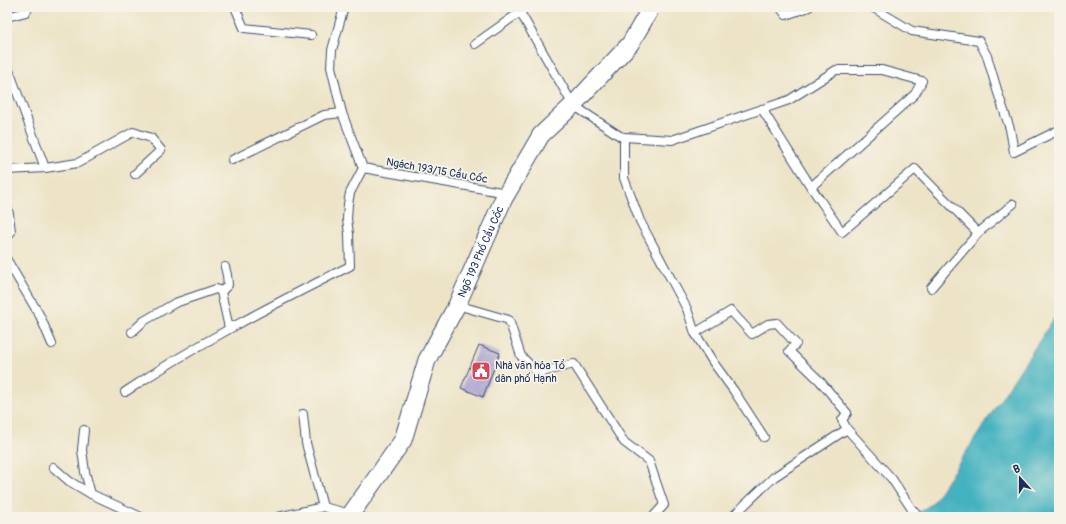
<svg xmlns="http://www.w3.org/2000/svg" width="1066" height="524" viewBox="0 0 1066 524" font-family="Pangolin,sans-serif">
<defs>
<pattern id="building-hatch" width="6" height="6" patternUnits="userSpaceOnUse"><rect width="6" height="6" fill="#b3abd6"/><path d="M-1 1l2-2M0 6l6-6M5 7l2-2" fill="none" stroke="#918cb1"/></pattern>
</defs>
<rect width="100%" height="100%" fill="#f7f3e8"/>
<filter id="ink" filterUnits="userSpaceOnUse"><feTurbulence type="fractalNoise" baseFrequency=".025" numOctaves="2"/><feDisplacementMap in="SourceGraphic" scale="8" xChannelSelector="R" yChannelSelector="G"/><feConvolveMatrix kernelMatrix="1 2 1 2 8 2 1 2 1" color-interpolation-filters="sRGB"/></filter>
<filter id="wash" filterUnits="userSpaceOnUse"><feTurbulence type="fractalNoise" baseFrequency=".012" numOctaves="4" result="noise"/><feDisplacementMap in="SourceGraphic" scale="16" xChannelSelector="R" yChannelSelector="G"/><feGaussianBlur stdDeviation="0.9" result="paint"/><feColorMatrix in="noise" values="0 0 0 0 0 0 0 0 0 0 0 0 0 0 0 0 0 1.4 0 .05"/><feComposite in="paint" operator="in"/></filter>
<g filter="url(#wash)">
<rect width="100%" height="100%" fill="#ede4c7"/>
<polygon fill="#44b2c0" stroke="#30708f" points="1055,317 1059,318 1059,517 911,517 932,504"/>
<g id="blocks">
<polygon fill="url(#building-hatch)" points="479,345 500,353 483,397 461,388"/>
</g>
</g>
<g filter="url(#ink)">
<use href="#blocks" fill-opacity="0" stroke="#3a4a6e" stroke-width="1"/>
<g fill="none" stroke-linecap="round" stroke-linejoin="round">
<g stroke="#3a4a6e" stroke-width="10">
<g id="lane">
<polyline points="235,7 244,28 311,35"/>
<polyline points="780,7 786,15 809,7"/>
<polyline points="872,7 912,31 979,41 987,56 998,93 1010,129 1014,152 1059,130"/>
<polyline points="7,17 26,12 29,7"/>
<polyline points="475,44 520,12 573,105 620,136 624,137 672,140 789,100 836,70 882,70 922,81 915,94 811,187"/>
<polyline points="7,65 45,168"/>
<polyline points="762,109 811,187 842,232 915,169 978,233"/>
<polyline points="342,113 331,67 332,50 344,7"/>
<polyline points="624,137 624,178 640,221 687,309 695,333 713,362 734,391 764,437"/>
<polyline points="363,168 507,193"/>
<polyline points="7,170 45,168 78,163 133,132 151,138 161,150 135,174"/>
<polyline points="7,207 9,214 11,232 7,237"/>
<polyline points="7,260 40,316 52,344"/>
<polyline points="931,288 978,233 1013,204"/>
<polyline points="221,292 228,285 227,275 225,267"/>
<polyline points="457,305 509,320 521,356 538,373 574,364 624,442 649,461 664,505 653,517"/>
<polyline points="132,332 144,321 175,303 216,289 219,290 221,292 229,328"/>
<polyline points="695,333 731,311 752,334 768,324 777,323 796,344 789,351 820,381 847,413 842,420 847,429 892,479 911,508 919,517"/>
<path d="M125 392C197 344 272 305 350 266L349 234 347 219 348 204 350 193 363 168 342 113 324 115 232 160"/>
<polyline points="303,414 306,443 323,507"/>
<polyline points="84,430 82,450 85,472 91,494"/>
<polyline points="53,467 69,481 91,494 141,517"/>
<polyline points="278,517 323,507 351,514"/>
<polyline points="732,517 774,477 847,429"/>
</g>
</g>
<g stroke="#3a4a6e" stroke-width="19">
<g id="street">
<path id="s1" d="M347 517 351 514 403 440 427 360 457 305 503 200 541 135 573 105 630 44 648 13 650 7"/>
</g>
</g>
<use href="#lane" stroke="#fff" stroke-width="8"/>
<use href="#street" stroke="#fff" stroke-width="17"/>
</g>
</g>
<defs>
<g id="civic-square" transform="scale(1)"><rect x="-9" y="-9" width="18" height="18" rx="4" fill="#d1495b" stroke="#f7f3e8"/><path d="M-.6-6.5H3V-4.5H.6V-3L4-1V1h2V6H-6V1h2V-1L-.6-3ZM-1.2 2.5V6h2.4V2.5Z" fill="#fff"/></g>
</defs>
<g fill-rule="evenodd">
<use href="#civic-square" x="481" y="371"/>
</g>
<g text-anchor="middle" stroke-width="3.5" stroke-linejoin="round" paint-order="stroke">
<g font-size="11" fill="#1b2f5e" stroke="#f7f3e8">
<text transform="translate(437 170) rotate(10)" y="4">Ngách 193/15 Cầu Cốc</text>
<text dy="4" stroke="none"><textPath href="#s1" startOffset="300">Ngõ 193 Phố Cầu Cốc</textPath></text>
</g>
<g font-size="11" fill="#1b2f5e" stroke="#f7f3e8" text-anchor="start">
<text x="495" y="369">Nhà văn hóa Tổ<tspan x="495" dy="13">dân phố Hạnh</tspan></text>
</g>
</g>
<rect width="1066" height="524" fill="none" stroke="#f7f3e8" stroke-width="24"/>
<g transform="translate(1020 478) rotate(339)" stroke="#f7f3e8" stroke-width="3" paint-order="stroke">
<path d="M0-3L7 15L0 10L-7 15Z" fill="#1b2f5e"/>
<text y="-6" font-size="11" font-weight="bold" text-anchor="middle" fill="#1b2f5e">B</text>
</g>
</svg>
